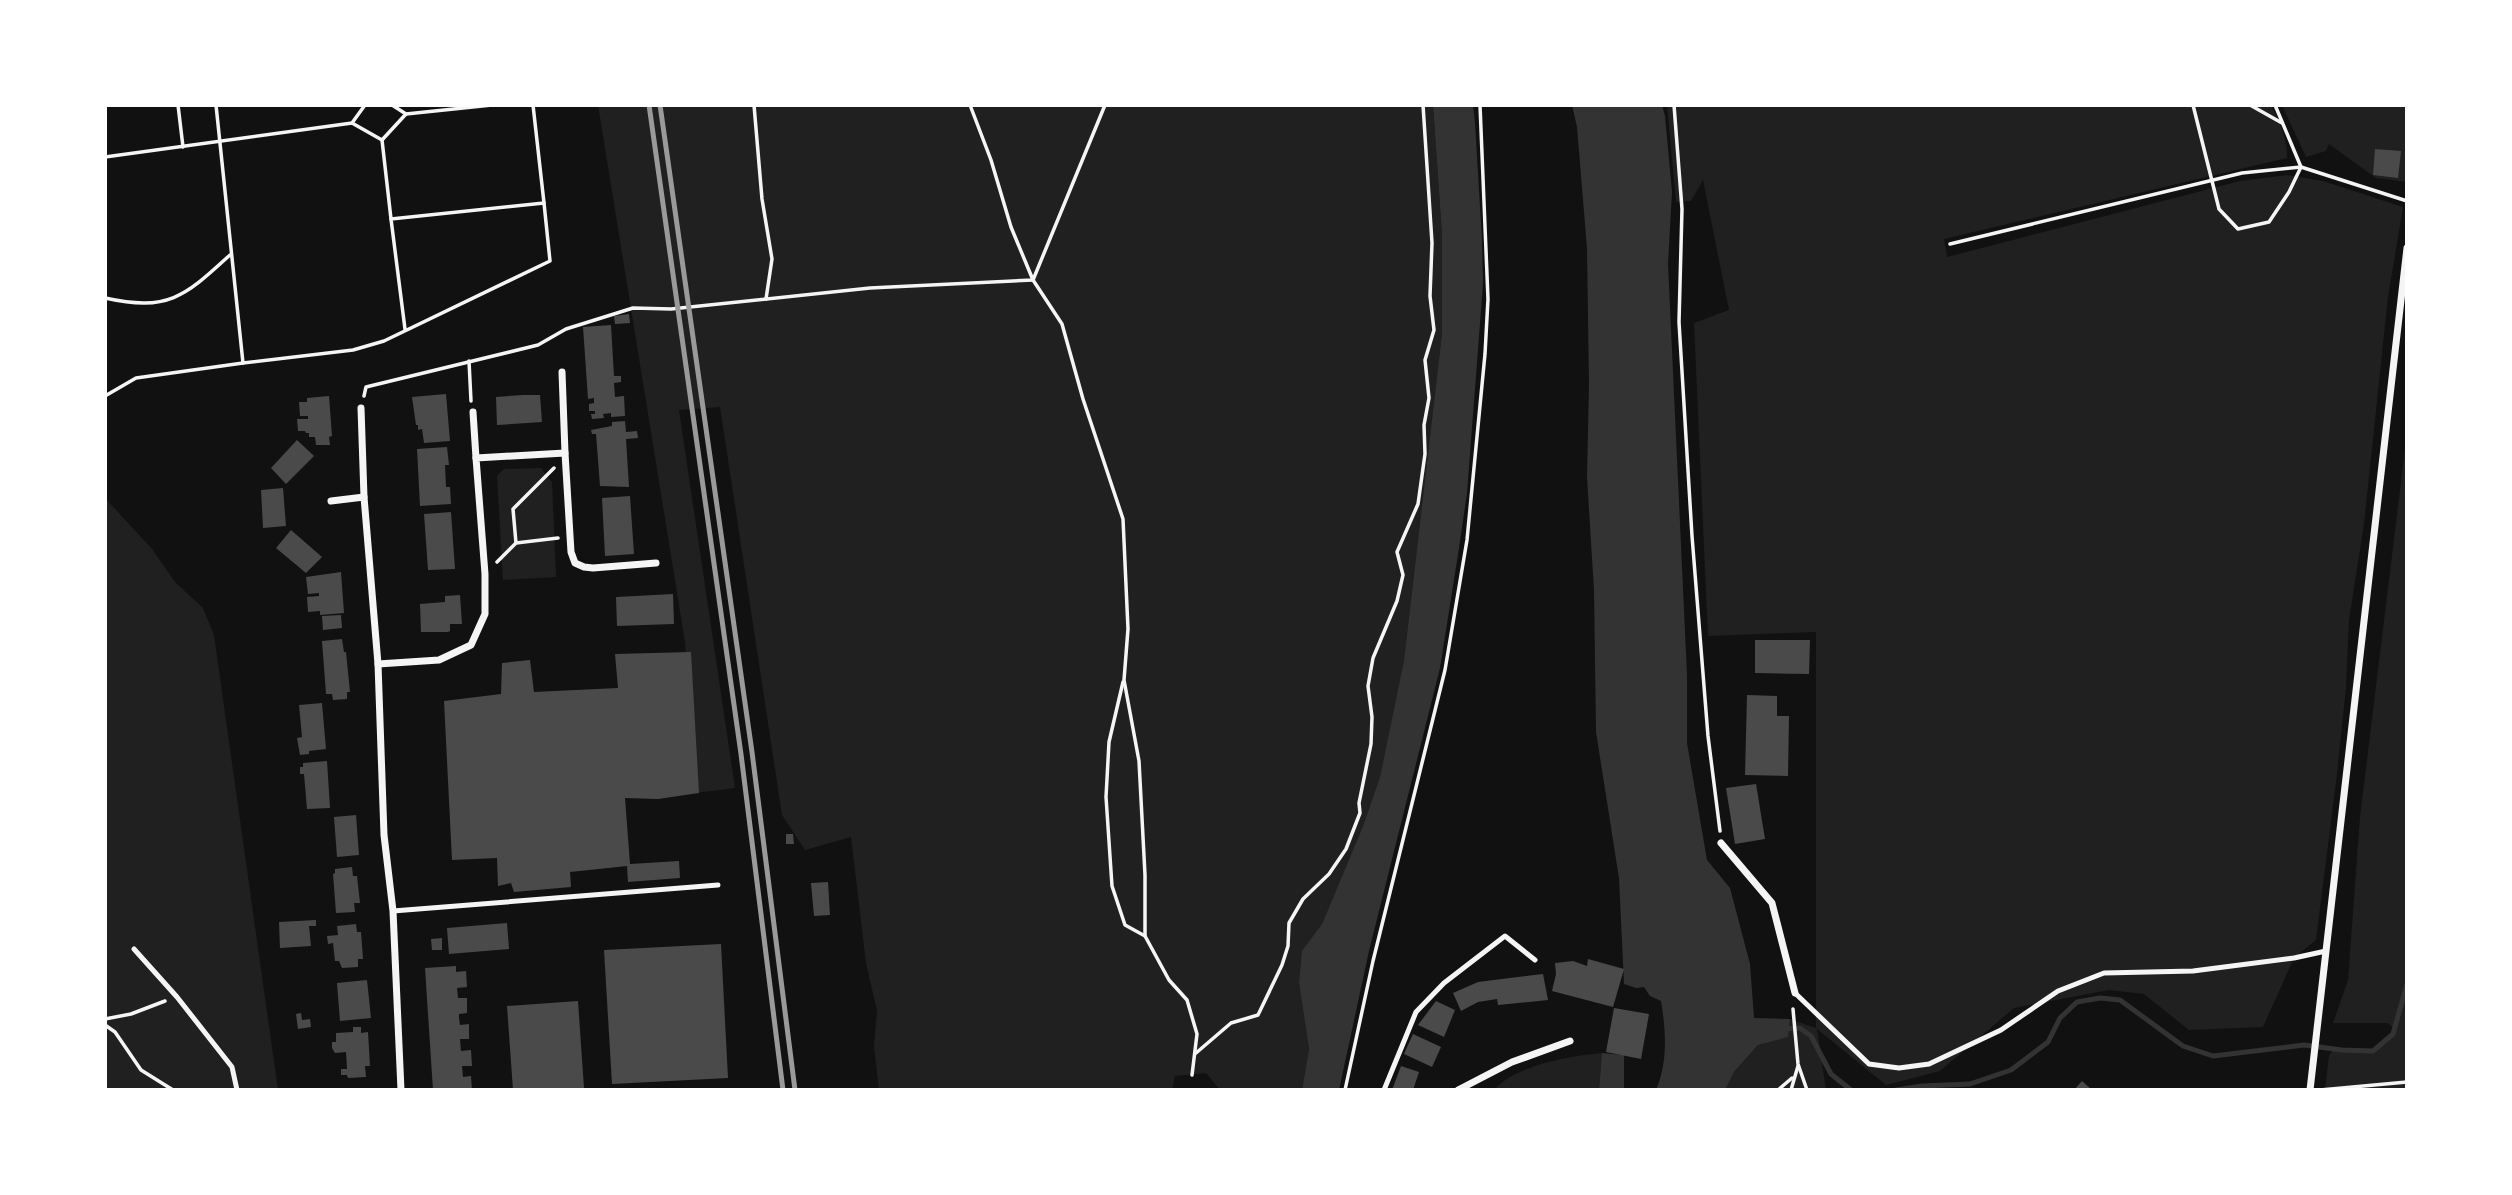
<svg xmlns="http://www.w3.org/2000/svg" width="2512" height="1195" viewBox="0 0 2512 1195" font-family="Georgia,serif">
<rect width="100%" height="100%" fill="#111"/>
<g fill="#202020">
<polygon points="598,105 1433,105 1442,234 1442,335 1404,660 1380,777 1363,826 1322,924 1302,952 1299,983 1309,1049 1302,1090 1220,1090 1206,1073 1175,1076 1172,1090 879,1090 874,1046 877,1011 866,963 851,837 805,850 782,815 720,407 679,410 735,788 696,793 685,642"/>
<path d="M1667 105H2271C2279 122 2288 139 2287 158L1944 239 1947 257 2240 181 2287 175 2323 181 2403 207 2388 297 2364 524 2349 620 2346 687 2337 774 2316 940 2294 958 2263 1027 2189 1030 2144 994 2109 990 2014 1008 1940 1071 1886 1085 1817 1029 1826 1090H1725L1734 1072 1758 1045 1787 1037 1790 1019 1816 1028V632L1708 636 1694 323 1729 310 1703 180 1691 201 1676 202Z"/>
<polygon points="2282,105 2407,105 2407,182 2376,178 2329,144 2326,151 2306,157"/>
<polygon points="2407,433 2407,1090 2325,1090 2329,1056 2333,1049 2369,1051 2393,1034 2395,1029 2387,1023 2333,1023 2348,980 2360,817"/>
<polygon points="541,468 552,482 556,577 503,580 497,476 504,469"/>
<polygon points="105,498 152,549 175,582 203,608 214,635 278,1090 105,1090"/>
<path d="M1602 1053 1599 1090H1494C1516 1065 1569 1056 1602 1053Z"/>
</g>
<g fill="#333">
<polygon points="1433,105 1473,105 1475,123 1482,240 1483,284 1467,493 1459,548 1440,668 1369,951 1339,1090 1302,1090 1309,1049 1299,983 1302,951 1322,924 1363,826 1380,777 1404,660 1442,334 1442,234"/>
<path d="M1572 105H1662L1665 116 1672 192 1668 264 1687 675V743L1707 860 1730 888 1750 964 1754 1018 1790 1019 1788 1037 1758 1045 1734 1072 1725 1090H1656C1668 1062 1666 1031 1661 1001L1650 996 1644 987 1636 988 1624 984 1619 878 1596 732 1594 590 1587 477 1589 384 1587 248 1577 127Z"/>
<polygon points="1602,1053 1624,1055 1624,1090 1599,1090"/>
</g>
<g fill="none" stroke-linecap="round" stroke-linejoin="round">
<g stroke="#333" stroke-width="5">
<polyline points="1784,1029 1800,1028 1811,1036 1831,1074 1851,1090"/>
<polyline points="1896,1090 1922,1086 1970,1084 2011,1070 2048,1042 2060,1018 2077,1002 2100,998 2120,1000 2183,1046 2213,1056 2304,1045 2342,1050 2373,1051 2393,1034 2407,984"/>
</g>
</g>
<g fill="#4a4a4a">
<polygon points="2375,149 2401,151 2398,178 2373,175"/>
<polygon points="629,314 630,323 615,324 614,316"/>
<polygon points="611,325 614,376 621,376 621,382 614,383 615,397 624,396 625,416 611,417 611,413 603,414 604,418 592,419 591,414 595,414 595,411 589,411 589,404 594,403 594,398 588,399 583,327"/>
<polygon points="446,394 450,441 424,443 422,429 418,430 418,425 416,425 412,397"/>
<polygon points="523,395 540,395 542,422 497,425 496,397"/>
<polygon points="329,396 332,436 329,437 330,445 316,445 315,437 309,437 309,433 306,433 305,431 298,431 297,419 308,419 308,416 300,416 299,402 307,402 307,398"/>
<polygon points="625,421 626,432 637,431 638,438 626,439 629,487 600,486 596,434 592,434 591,430 612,426 612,422"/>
<polygon points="297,440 314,456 286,484 271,468"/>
<polygon points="447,447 449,465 445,465 446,487 450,487 451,504 420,506 417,449"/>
<polygon points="283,488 286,526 263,528 261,490"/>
<polygon points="630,496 634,554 605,556 602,498"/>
<polygon points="451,512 455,569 428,570 424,514"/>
<polygon points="291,530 322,557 306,573 276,548"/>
<polygon points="341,572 344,613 320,615 320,611 308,612 307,597 319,596 319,593 308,594 306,577"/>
<polygon points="673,594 674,624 617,626 616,597"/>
<polygon points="460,595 462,624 450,624 450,631 448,632 421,632 420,604 445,602 445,596"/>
<polygon points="341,615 342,628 323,630 322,616"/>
<polygon points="342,639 344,652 346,652 350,692 347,692 347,699 333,700 332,694 326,694 322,641"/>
<polygon points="1755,640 1810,640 1809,674 1755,673"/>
<polygon points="691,652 699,793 658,799 625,798 630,864 679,861 680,878 628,882 627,866 570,872 571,887 514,892 511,883 498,886 497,858 452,860 444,701 501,694 502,663 530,660 534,692 618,688 615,654"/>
<polygon points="1747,695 1777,696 1777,716 1789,716 1788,776 1745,775"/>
<polygon points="322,703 326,749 309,751 309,754 300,755 297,738 302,737 299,705"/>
<polygon points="327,761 330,808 307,809 304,774 300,774 300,767 303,767 303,763"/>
<polygon points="1756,784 1765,839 1735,844 1726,788"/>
<polygon points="356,815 359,855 337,857 334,817"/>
<polygon points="786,834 793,834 794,844 786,844"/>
<polygon points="352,867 353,876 357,876 360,903 354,903 355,912 336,913 333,874 335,873 335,869"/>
<polygon points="828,882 830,915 814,916 811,883"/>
<polygon points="316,920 316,926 309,926 311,946 280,948 279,922"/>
<polygon points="507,923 509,949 449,954 447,928"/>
<polygon points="356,924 357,932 361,932 363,959 358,959 358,967 342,968 339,961 335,961 333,943 328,944 327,936 338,935 337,926"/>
<polygon points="442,938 442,950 432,950 431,939"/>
<polygon points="721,944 728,1078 612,1084 604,950"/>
<polygon points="1588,959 1624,969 1613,1007 1552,991 1556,974 1555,963 1573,961 1587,966"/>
<polygon points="456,966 456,972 466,971 467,987 457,988 458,998 467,998 467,1013 459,1014 459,1018 460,1025 469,1024 469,1039 460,1039 461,1051 471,1050 472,1066 462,1066 463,1077 471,1076 472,1090 433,1090 425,968"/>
<polygon points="1543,974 1548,1000 1498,1005 1497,999 1478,1002 1461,1011 1453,993 1478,982"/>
<polygon points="367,980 371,1018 340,1021 337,983"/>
<polygon points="578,1001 584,1088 513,1090 507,1006"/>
<polygon points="1436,1001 1455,1010 1444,1037 1418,1025"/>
<polygon points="1614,1008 1649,1014 1641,1059 1606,1052"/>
<polygon points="301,1013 302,1020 310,1019 311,1027 298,1029 296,1014"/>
<polygon points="353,1027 361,1027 361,1033 368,1032 370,1066 365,1066 366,1077 348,1078 347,1075 341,1075 341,1069 347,1069 346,1052 335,1053 332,1048 332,1042 336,1042 336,1033 353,1032"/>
<polygon points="1413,1034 1441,1047 1432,1067 1404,1054"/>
<polygon points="1401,1066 1419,1072 1413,1090 1392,1090"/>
<polygon points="2082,1081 2092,1090 2074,1090"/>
</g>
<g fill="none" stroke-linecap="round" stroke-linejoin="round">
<g stroke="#f5f5f5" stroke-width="3.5">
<polyline points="178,105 183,147"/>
<polyline points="216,105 243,363 353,350 384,341 550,261 544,203 391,219 405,329"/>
<polyline points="392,105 406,114 492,105"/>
<polyline points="533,105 544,203"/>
<polyline points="754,105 762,199 772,259 766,299"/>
<polyline points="1105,105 1033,280 1062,324 1083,399 1123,519 1128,629 1124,680 1139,761 1145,875 1145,936"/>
<polyline points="1674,105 1682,209 1679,322 1692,536 1708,736 1720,831"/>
<polyline points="2193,105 2219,209 2238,229 2269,222 2289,192 2301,167"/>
<polyline points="2250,105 2282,123"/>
<polyline points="2275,105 2301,167 2407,201"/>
<polyline points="352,123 382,140 406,114"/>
<polyline points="382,140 391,219"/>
<polyline points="105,157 352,123 365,105"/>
<polyline points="1950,244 2242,173 2301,167"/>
<path d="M105 298C169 312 185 296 230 255"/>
<polyline points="469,361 471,401"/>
<polyline points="105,396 136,378 243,363"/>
<polyline points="364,396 366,387 538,345 566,329 633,308 671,309 870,288 1033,280 1011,227 991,160 970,105"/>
<polyline points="516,543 513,509 554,468"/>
<polyline points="497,562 516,543 558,538"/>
<polyline points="1123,682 1109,742 1106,797 1112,886 1125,925 1145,936 1169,980 1187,1000 1197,1034 1192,1075"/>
<polyline points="1793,1009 1798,1064 1807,1090"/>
<polyline points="105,1019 131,1014 165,1001"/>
<polyline points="105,1025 115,1032 141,1070 173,1090"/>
<polyline points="1196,1053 1231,1023 1258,1015 1282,965 1288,946 1289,923 1303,899 1329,874 1346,849 1360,813 1359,803 1371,744 1372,717 1368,686 1373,658 1397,601 1403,575 1397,552 1418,504 1425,454 1424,425 1429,398 1425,360 1434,330 1430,296 1432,243 1423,105"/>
<polyline points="1345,1090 1373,961 1445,670 1467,540 1485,354 1488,299 1480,105"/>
<polyline points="1778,1090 1792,1078"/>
<polyline points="1791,1090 1798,1066"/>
<polyline points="2320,1090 2407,1082"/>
</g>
<g stroke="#f5f5f5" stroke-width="5">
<polyline points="393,911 718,885"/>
<polyline points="134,949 177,997 232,1067 237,1090"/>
<polyline points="1795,993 1869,1064 1899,1068 1929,1064 2001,1030 2058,991 2104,973 2193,971 2294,958 2326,951"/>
<polyline points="1384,1090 1416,1012 1444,983 1505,936 1535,960"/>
</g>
<g stroke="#f5f5f5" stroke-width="7">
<polyline points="361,408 364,497 378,664 384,835 393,911 401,1090"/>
<polyline points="473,412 476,458"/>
<polyline points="565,453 571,552 575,563 584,567 593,568 656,563"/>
<polyline points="331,501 364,497"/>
<polyline points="378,664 439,660 471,645 485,614 485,574 476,458 565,453 562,372"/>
<polyline points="1721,843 1772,903 1795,993"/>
<polyline points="1458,1090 1512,1062 1570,1041"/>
<polyline points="2310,1090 2407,248"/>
</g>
<g stroke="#9a9a9a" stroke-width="5">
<polyline points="649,105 741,754 783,1090"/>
<polyline points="660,105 752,752 795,1090"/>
</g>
</g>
<rect width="2512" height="1195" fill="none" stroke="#ffffff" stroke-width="214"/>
</svg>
